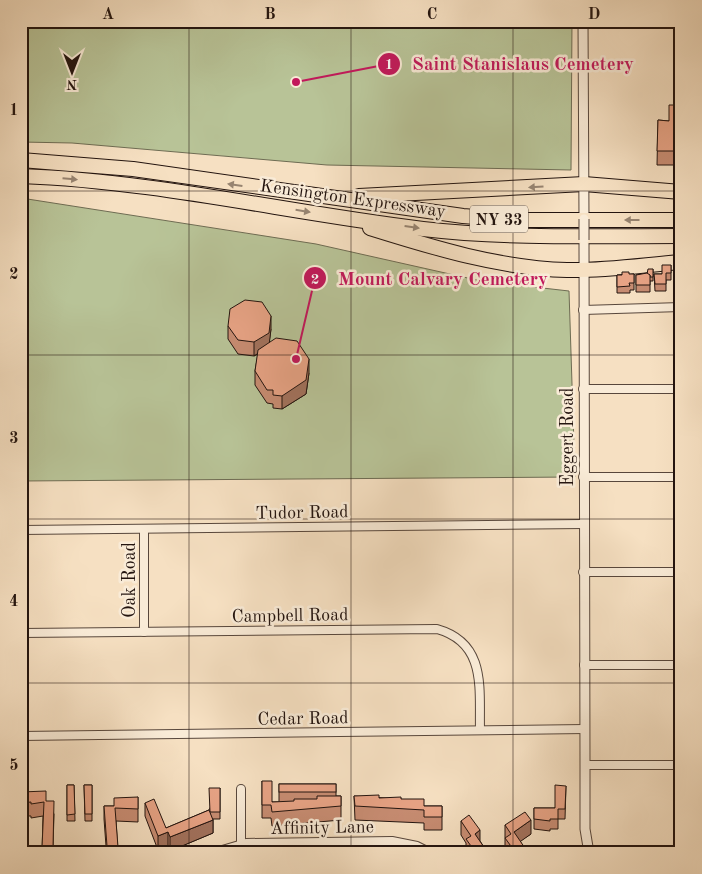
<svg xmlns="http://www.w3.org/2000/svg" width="702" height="874" viewBox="0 0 702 874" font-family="'Old Standard TT',serif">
<rect width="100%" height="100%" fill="#f6e0c2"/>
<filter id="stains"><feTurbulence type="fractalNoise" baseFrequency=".004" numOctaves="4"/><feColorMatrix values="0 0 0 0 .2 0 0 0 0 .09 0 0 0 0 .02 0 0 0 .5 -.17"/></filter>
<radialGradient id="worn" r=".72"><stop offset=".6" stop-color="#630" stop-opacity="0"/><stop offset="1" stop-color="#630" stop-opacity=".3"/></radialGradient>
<g fill="#b8c397" stroke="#6e6c53">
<polygon points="21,21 572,21 571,170 327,165 72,143 21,142"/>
<polygon points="21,198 316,244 481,281 569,291 575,477 21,481"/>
</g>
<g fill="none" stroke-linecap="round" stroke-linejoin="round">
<g stroke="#58473c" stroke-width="10">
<g id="minor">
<polyline points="583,310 681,307"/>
<polyline points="583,389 681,389"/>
<polyline points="583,477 681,477"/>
<polyline points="144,529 144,632"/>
<polyline points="21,530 583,524"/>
<polyline points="583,572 681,572"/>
<path d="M21 633 437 629C487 643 479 689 480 730"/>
<polyline points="584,665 681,665"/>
<polyline points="21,736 585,729"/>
<polyline points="585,765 681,765"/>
<polyline points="241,789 241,843"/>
<polyline points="212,853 246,843 392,841 417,846 431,853"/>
</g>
</g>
<g stroke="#58473c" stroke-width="11">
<g id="tertiary">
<polyline points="583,21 584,219"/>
<polyline points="584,240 585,765 585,829 589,853"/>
</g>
</g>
<g stroke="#23140f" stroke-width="16">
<g id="motorway">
<polyline points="21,160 133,169 463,216 514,220 681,220"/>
<path d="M21 176C157 181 289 213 423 229 508 239 595 236 681 236"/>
<polyline points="359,196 584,184 681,192"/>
<path d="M370 228C434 248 499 268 567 270 605 271 643 265 681 262"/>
</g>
</g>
<use href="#minor" stroke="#f9ebd7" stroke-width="8"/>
<use href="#tertiary" stroke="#f9ebd7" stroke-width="9"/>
<use href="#motorway" stroke="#f6e0c2" stroke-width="14"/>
<g stroke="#58473c" stroke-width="11" stroke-linecap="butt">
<polyline id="tertiary-bridge" points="584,219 584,240"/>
</g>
<use href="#tertiary-bridge" stroke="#f9ebd7" stroke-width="9"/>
</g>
<g fill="#c78c72" stroke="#23140f">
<polygon points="681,105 681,165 657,165 658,120 669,121"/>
<polygon points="671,265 671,280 666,280 666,291 655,291 654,274 662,274"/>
<polygon points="653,269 653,281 650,281 650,292 636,292 636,275 647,274"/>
<polygon points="634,274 634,290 630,290 630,293 617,293 617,275"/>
<polygon points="228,326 271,329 269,343 309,373 306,394 282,409 273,408 273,404 267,403 255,385 255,371 258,354 254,356 238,354 228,339"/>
<polygon points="262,781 272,802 279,802 279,784 336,784 336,796 341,796 341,820 272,826 271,818 262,818"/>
<polygon points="67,785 74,785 75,821 67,821"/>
<polygon points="84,785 92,785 92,821 85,821"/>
<polygon points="566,786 565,819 558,819 558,829 550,829 550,831 534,829 534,808 555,808"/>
<polygon points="220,788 220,819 213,819 213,833 170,851 168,846 158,850 145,816 145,803 166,828 209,810"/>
<polygon points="21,792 46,801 54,814 53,847 73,853 42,853 43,816 31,818 31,816 21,816"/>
<polygon points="354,796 401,799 424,806 442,806 442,830 424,830 424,823 355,820"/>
<polygon points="138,797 138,822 116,821 118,853 87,853 106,846 104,819 104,806 114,806"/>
<polygon points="461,821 480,841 488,853 466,853 466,843 461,835"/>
<polygon points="505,825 531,834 520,841 527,853 506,853 505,851"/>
</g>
<g fill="#a2725d" stroke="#23140f">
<polygon points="271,316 271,329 269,346 254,356 254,342"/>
<polygon points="309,359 309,373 306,394 282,409 282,396"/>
<polygon points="213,820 213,833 170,851 170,837"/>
<polygon points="531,820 531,834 514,846 514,832"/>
<polygon points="480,830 480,844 475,834"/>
<polygon points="168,832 168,846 158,850 158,836"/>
</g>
<g fill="#e7a385" stroke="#23140f">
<polygon points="669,105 681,105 681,151 657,151 658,120 669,121"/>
<polygon points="662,265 671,265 671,273 666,273 666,284 655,284 654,274 662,274"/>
<polygon points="648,269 653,269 653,277 650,277 650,275 647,274"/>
<polygon points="622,272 629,272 629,274 634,274 634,283 629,283 630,286 617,287 617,275 622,275"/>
<polygon points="647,273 650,275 650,285 636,285 636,275"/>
<polygon points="245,300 262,302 271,316 269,333 254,342 238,340 228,326 230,309"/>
<polygon points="276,338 297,341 309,359 306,380 282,396 273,395 273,390 267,390 255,371 258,350"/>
<polygon points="262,781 272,781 272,802 294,801 294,799 317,799 317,796 341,796 341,806 272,812 271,805 262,805"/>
<rect x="279" y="784" width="57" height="8"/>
<polygon points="67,785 74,785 75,814 67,815"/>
<polygon points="84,785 92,785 92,814 85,814"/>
<polygon points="555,785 566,786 565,809 558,809 558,819 550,819 550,821 534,819 534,808 555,808"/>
<polygon points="209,788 220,788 220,812 210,812"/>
<polygon points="46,791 46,801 54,801 53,847 73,847 73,853 50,853 49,848 42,848 44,802 31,804 31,802 21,803 21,792"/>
<polygon points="379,795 379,798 401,797 401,799 424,799 424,806 442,806 442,817 424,817 424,810 355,806 354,796"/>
<polygon points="138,797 138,809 115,808 118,847 111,847 111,853 87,853 87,846 107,846 104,806 114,806 114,798"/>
<polygon points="154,799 166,828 209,810 213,820 170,837 168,832 158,836 145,803"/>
<polygon points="525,812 531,820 514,832 527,851 526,853 516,853 505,838 511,834 505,825"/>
<polygon points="469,815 480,830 475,834 488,853 476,853 466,839 471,836 461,821"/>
</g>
<defs><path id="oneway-solid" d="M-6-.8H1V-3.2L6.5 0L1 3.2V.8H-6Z" transform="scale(1.25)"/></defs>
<g fill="#978471">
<use href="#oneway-solid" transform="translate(70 179) rotate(5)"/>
<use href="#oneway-solid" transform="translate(235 185) rotate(-172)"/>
<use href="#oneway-solid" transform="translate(536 187) rotate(176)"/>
<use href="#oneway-solid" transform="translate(303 211) rotate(9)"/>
<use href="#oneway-solid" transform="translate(632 220) rotate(180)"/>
<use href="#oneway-solid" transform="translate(412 227) rotate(8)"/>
</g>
<path fill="none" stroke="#23140f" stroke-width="1" stroke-opacity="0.55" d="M189 21V853M351 21V853M513 21V853M21 191H681M21 355H681M21 519H681M21 683H681"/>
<g text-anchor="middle" stroke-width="5" stroke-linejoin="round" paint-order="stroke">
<rect fill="#f9ebd7" stroke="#63544b" stroke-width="1" x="470" y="205.5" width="58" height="27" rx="4"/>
<g font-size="16" font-weight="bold" fill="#23140f">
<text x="499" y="225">NY 33</text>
</g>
<g font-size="18" fill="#23140f" stroke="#f9ebd7">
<text transform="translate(353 198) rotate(8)" y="6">Kensington Expressway</text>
<text transform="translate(567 437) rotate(-90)" y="6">Eggert Road</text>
<text transform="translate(302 512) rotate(-1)" y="6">Tudor Road</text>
<text transform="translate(129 580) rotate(-90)" y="6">Oak Road</text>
<text transform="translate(290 615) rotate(-1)" y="6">Campbell Road</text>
<text transform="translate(303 718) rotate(-1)" y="6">Cedar Road</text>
<text transform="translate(322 827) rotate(-1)" y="6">Affinity Lane</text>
</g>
</g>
<path fill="none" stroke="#c2185b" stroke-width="2" d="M296 82L389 64M296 359L315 278"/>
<g fill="#c2185b" stroke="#f9ebd7" stroke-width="2">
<circle cx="296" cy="82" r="5"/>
<circle cx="296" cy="359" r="5"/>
<circle cx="389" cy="64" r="12"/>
<circle cx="315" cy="278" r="12"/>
</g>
<g font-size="15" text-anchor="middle" font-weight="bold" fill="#fff">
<text x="389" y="69">1</text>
<text x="315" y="284">2</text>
</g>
<g font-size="19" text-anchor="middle" font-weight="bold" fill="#c2185b" stroke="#f9ebd7" stroke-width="5" stroke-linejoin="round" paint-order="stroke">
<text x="523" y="70">Saint Stanislaus Cemetery</text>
<text x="443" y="285">Mount Calvary Cemetery</text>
</g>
<rect width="702" height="874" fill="none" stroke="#f6e0c2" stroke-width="55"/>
<g transform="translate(72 72) rotate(180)" stroke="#f9ebd7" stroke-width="4" paint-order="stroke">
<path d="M0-4L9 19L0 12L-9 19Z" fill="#23140f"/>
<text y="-8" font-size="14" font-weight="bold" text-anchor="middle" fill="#23140f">N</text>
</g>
<rect x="28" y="28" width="646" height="818" fill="none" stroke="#23140f" stroke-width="2"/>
<g font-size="16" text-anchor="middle" font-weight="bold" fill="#23140f">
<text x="108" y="19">A</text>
<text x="270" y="19">B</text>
<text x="432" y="19">C</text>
<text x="594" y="19">D</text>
<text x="14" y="115">1</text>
<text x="14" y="279">2</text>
<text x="14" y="443">3</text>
<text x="14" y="606">4</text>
<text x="14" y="770">5</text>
</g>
<rect width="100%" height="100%" filter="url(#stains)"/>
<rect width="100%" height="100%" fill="url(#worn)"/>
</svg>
